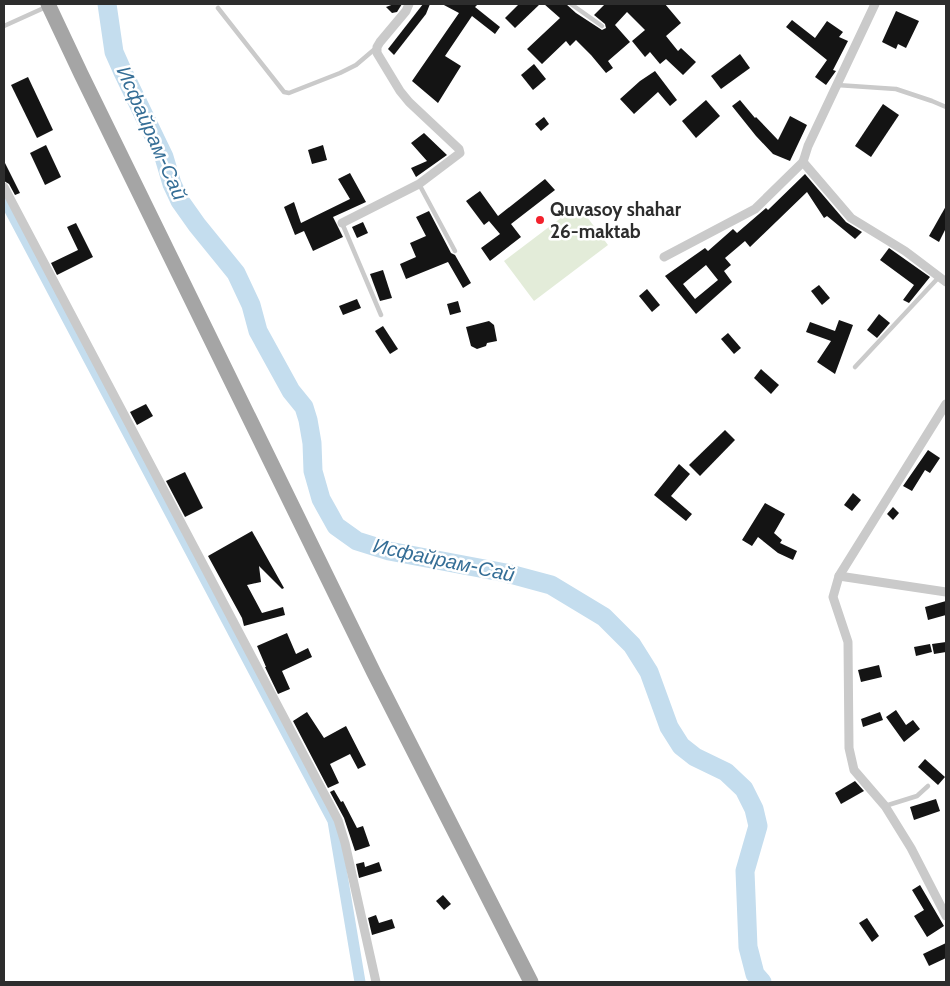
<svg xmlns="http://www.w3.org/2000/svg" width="950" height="986" viewBox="0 0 950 986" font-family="Cabin,sans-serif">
<rect width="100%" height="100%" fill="#fff"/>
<polygon fill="#e3ecd9" points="578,205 608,245 534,301 504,261"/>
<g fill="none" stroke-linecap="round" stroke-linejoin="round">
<polyline stroke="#c4ddee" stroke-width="11" points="4,199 333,821 360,982"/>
<polyline stroke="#c4ddee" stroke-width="19" points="107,4 114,52 122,70 164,157 172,184 180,201 197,225 236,273 251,305 258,331 291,391 304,407 308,420 312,443 313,471 321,499 336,526 357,541 389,551 506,573 551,585 604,617 632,645 649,672 669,727 681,746 695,757 726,772 744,789 754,809 758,826 745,871 748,947 755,974 762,982"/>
</g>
<g fill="#141414" fill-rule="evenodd">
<polygon points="394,4 402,4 397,12 392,13 386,7"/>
<polygon points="423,4 430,4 426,14 394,55 388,49"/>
<polygon points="442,4 478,4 475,7 500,27 495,34 472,16 445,56 461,66 438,103 412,81 459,13"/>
<polygon points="519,4 540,4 515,28 505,18"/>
<polygon points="544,4 566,4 576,13 602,30 606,28 605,24 594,15 605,4 665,4 681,23 666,36 678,51 681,48 696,62 683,75 666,59 660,64 650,52 645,57 632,41 645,30 627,12 615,25 630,42 608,61 613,68 606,73 591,55 576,40 570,46 566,41 542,64 527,49 560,18"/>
<polygon points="896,11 919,21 906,48 898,44 896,49 882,42"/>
<polygon points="792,20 815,38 827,21 843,32 839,37 848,41 833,70 836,71 826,85 815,77 827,60 786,27"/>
<polygon points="740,54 750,68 721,89 711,76"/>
<polygon points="534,64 546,79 533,90 521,75"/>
<polygon points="655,71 677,100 670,106 658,92 634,114 620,99 640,81"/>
<polygon points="28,77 53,130 37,138 11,85"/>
<polygon points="706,100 720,116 696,138 682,121"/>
<polygon points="740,100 755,118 756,117 778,140 790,116 807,125 790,161 773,154 756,136 732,106"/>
<polygon points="883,104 899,115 871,157 855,146"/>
<polygon points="544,117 549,124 541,131 535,124"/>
<polygon points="424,133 447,155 416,177 411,168 427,161 411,143"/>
<polygon points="46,145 61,177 45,185 30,153"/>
<polygon points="323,145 327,160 312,164 308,150"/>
<polygon points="4,161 20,193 15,195 9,184 4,181"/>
<polygon points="350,173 366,202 333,217 343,237 313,251 304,231 295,235 284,207 294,202 301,223 350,199 338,179"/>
<path d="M805 174 846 222 862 232 855 239 827 216 824 218 807 192 750 247 745 241 725 258 731 265 724 271 732 282 696 314 665 276 705 248 708 251 733 229 737 233 766 208 768 210ZM706 265 718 280 695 299 683 284Z"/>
<polygon points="545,179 555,190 511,224 521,237 490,261 481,248 500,234 489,221 484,225 466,201 480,191 498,216"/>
<polygon points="946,206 946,228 939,242 929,236"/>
<polygon points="429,211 451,253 455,255 471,283 463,288 448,262 406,279 400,264 416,257 410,243 426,236 416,217"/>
<polygon points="363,222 368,233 357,238 352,227"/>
<polygon points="76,223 93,257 57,275 51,263 78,250 67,227"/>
<polygon points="889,248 930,277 909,303 903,300 914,285 880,260"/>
<polygon points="383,270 392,298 380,301 370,274"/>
<polygon points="819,285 830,298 822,305 811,291"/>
<polygon points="647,289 660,305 652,312 639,296"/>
<polygon points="357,299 361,308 343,315 339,306"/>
<polygon points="458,301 461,312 450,315 447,304"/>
<polygon points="879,314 890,323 877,338 867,330"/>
<polygon points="839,320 853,325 835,374 817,362 831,341 806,332 810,322 835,331"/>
<polygon points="489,321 494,325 497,341 487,343 486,346 477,349 471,346 466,327"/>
<polygon points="383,326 398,349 390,354 375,331"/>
<polygon points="728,333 741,348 734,354 721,339"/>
<polygon points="761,369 779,385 771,394 754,378"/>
<polygon points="146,404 153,416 137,425 130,412"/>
<polygon points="725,430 735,440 700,476 689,465"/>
<polygon points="928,450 940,458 930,473 925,470 912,491 903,486"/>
<polygon points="679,464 690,474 671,496 692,514 686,521 654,495"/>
<polygon points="185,472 203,508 185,517 166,481"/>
<polygon points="853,493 861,500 852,511 844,505"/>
<polygon points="765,503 785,514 774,533 782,540 780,543 797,551 793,560 778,553 758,537 752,546 742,540"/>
<polygon points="893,507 899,513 893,520 887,514"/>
<polygon points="252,531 284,588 282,589 259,566 261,582 247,585 262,613 283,607 285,615 244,626 242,618 208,556"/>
<polygon points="946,601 946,615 928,620 925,607"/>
<polygon points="287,633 296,654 308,648 312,657 282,671 290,689 278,694 265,667 266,667 257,646"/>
<polygon points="946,642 946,652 934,654 932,644"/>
<polygon points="930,644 932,652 916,656 914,647"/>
<polygon points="879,665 882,677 861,682 858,670"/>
<polygon points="896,710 906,725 913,720 920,729 904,742 886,717"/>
<polygon points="307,712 324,738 346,726 366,765 358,769 350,754 330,764 339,783 328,788 293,721"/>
<polygon points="880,712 883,720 863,727 861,719"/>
<polygon points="925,759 945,777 938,785 918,767"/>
<polygon points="855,781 864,791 841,804 835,793"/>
<polygon points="334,790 341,802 343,801 357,828 363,826 370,846 355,851 344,818 330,792"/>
<polygon points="936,799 940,811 914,820 910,807"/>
<polygon points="364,862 365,867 379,862 382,871 359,878 356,864"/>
<polygon points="920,885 944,926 927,937 914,916 924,910 912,890"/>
<polygon points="443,895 451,904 444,910 436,901"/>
<polygon points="376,915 379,923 392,919 395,928 372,935 368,918"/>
<polygon points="867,918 879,936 872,942 859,923"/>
<polygon points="946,943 946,958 929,966 923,954"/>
</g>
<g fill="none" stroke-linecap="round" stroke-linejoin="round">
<g stroke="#cacaca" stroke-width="4.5">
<polyline points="571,4 602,26"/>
<polyline points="218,8 284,92 289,93 340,73 356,65 376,48"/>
<polyline points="4,26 46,7"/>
<polyline points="837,85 896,89 932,101 946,107"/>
<polyline points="419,184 455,251"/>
<polyline points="342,223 381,315"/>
<polyline points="855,367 939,277"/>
<polyline points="885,806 917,796 928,786"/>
</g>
<g stroke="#cacaca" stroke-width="9">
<polyline points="803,162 851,218 905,251 946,282"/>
<polyline points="4,187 338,820 345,843 376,982"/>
<polyline points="342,223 419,184 460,153 459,149 409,102 400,91 377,53 377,47 380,42 406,11 409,4"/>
<polyline points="664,257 755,209 803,162 808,146 875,4"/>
<polyline points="946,404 839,576 833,597 848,642 849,748 854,770 885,806 911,848 946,916"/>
<polyline points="839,576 946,592"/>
</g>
<polyline stroke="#a5a5a5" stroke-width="15" points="48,4 81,74 374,673 531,982"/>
</g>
<circle fill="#f3212c" stroke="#fff" stroke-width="2" cx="540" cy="220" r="5"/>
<g text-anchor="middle" stroke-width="5" stroke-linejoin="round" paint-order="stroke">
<g font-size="19" font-weight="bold" fill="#2d2d2d" stroke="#fff" text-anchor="start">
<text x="550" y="216">Quvasoy shahar<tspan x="550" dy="22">26-maktab</tspan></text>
</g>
<g font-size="20" font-style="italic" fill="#356e96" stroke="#fff">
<text transform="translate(152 133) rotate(66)" y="7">Исфайрам-Сай</text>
<text transform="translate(444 560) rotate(12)" y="7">Исфайрам-Сай</text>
</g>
</g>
<rect width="950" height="986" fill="none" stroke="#2d2d2d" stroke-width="10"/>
</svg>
